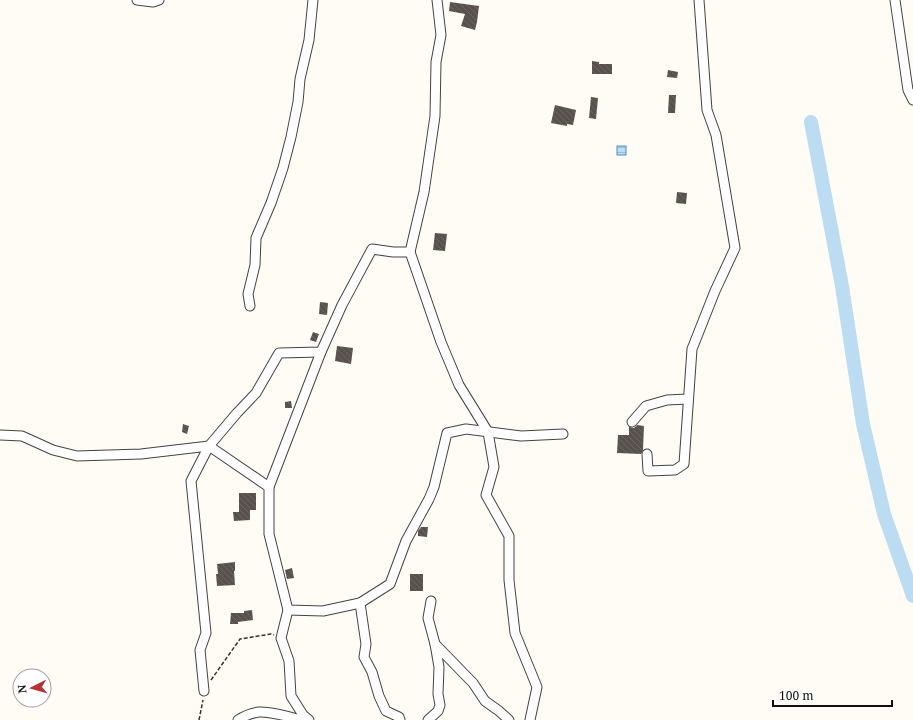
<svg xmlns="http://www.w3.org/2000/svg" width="913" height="720" viewBox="0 0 913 720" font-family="'Noto Serif',serif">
<defs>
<pattern id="water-rules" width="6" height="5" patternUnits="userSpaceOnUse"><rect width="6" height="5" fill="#bcdcf2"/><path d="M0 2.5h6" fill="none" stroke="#a1bcce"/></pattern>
<pattern id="building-back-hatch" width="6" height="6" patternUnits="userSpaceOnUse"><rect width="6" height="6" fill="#58514d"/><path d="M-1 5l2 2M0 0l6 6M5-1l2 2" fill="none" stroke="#6b6562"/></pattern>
</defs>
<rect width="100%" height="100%" fill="#fefcf4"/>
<rect fill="url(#water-rules)" stroke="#488fc3" x="617" y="146" width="9" height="9"/>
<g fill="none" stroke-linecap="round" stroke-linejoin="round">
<polyline stroke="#bcdcf2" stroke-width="14" points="811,122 842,286 863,424 884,514 913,596"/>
</g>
<g fill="url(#building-back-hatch)">
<polygon points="450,2 479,6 477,22 475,30 461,26 465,14 449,11"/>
<polygon points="592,61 599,62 599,64 612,64 612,74 592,74"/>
<polygon points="668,70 678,72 677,78 667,77"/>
<polygon points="669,95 676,95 675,113 668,113"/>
<polygon points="591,97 598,98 596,119 589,118"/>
<polygon points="555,105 576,110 573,125 567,124 567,126 551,123"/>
<polygon points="677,192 687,193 686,204 676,203"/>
<polygon points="435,233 447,234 445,251 433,250"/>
<polygon points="320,302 328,303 327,315 319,314"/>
<polygon points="313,332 319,334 316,342 310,340"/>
<polygon points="337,346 353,348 351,364 335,361"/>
<polygon points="291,401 292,408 285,408 285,402"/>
<polygon points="183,424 189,426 187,434 182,432"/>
<polygon points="637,425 644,426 643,450 641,454 617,453 618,435 629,435 629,427 634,428"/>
<polygon points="239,493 256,493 256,510 250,510 250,520 234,521 233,512 239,512"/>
<polygon points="421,527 428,527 427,537 418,536 418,531"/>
<polygon points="235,562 235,571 234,571 235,585 217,586 216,574 218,574 217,564"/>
<polygon points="292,568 294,578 287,579 285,570"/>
<rect x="410" y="574" width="13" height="17"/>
<polygon points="252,610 253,620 238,622 238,624 230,624 231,613 244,613 244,611"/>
</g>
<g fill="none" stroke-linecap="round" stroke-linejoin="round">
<g stroke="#434343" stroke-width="11">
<g id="minor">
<polyline points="137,0 153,2 159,0"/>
<polyline points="895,0 908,90 913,100"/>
<polyline points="410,252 441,342 459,385 488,432 494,467 486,495 509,536 509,580 515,633 537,687 530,720"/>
<polyline points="250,306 248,294 255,265 256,238 271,203 283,168 291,137 298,102 300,79 309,40 313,0"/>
<polyline points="632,422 646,406 667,400 688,399"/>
<polyline points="0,435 22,436 53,450 77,456 141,454 209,446 237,413 256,393 279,353 321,352 342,305 372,249 393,252 410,252 424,192 435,116 436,62 441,35 437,0"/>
<polyline points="647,454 648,471 675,470 684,464 692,349 715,291 735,248 716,135 707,110 699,0"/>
<polyline points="269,487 321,352"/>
<polyline points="431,601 428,618 435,644 473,683 485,701 499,711 509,720"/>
<polyline points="360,603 366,644 364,657 372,672 379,696 386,711 399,717 400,720"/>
<polyline points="288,610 281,638 289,661 291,696 303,715 309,720"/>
<polyline points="204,691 200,650 206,633 191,481 209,446 269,487 269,534 288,610 323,611 360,603 390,584 406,541 429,499 434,487 447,433 466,429 521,436 563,434"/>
<path d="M238 720C244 716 252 713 259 712 270 711 290 717 301 720"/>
<polyline points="428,720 438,711 440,705 438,694 439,667 435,644"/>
</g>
</g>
<g stroke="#323232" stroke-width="1.5" stroke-dasharray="4 2" stroke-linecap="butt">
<polyline points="211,680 240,639 271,634 274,635"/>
<polyline points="199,720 203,700"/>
</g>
<use href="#minor" stroke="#fff" stroke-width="9"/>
</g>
<g transform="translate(32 688) rotate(264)"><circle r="19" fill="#ffffff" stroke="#9f9f9f"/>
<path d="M0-3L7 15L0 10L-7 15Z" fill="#b63235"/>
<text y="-6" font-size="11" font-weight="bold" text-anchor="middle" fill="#101010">N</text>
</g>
<path d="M773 700v6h119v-6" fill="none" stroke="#101010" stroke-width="2"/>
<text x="779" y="700" font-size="12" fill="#101010" stroke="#ffffff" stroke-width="3" paint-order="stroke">100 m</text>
</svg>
